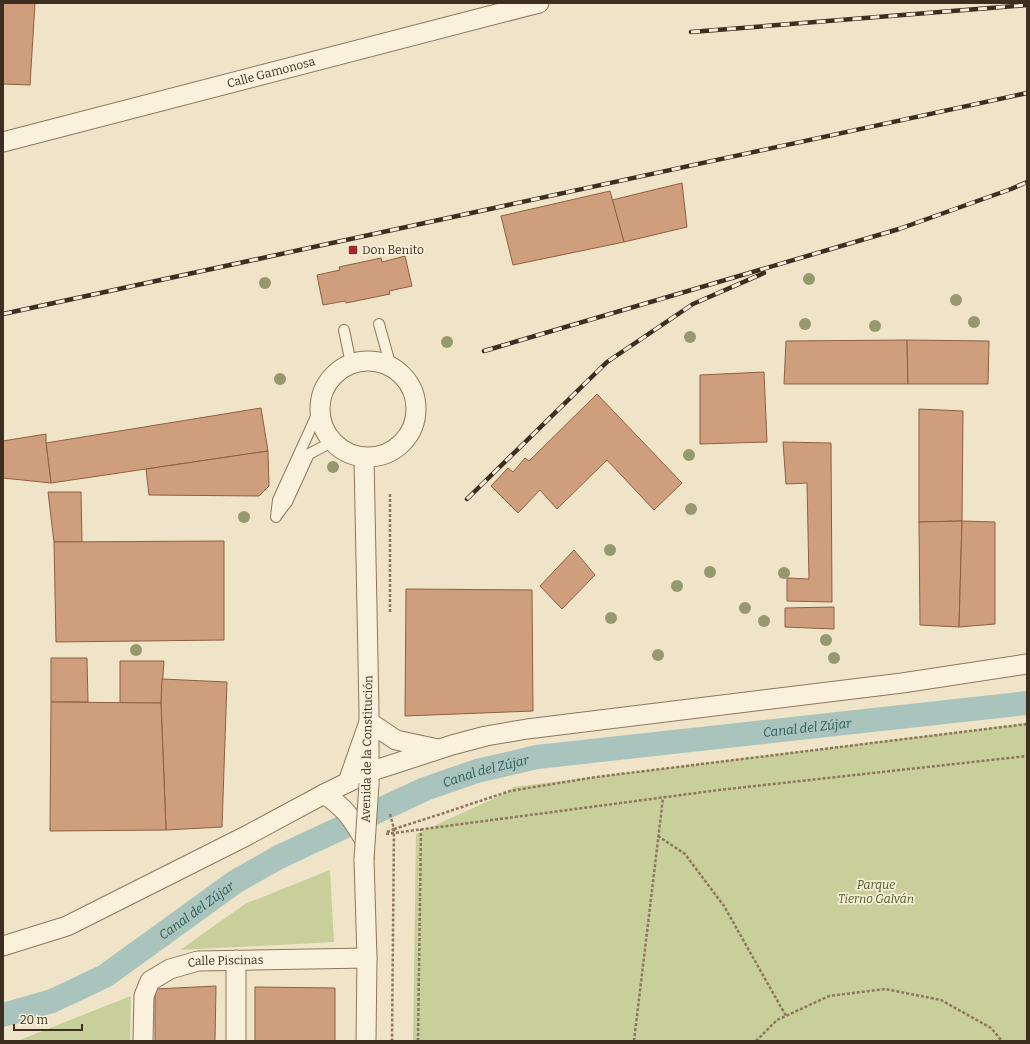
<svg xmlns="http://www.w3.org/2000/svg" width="1030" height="1044" viewBox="0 0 1030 1044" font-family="Bitter,serif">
<rect width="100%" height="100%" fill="#f0e4c8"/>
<g fill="#c9cf9b">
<polygon points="1027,723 1027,1041 413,1041 416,834 510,791 513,787"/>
<polygon points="330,870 334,942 180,950 245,904"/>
<polygon points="131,996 130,1041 17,1041"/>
</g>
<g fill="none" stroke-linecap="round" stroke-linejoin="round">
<path stroke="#a9c4bc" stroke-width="24" id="s1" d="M3 1015 52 1001 105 976 235 882 279 857 425 789 477 771 537 757 1027 703"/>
</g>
<g fill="#cf9f7d" stroke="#8d5f41">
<polygon points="3,3 35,3 30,85 3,84"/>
<polygon points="682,183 687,227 624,242 612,200"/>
<polygon points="610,191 624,242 513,265 501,216"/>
<polygon points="405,256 412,286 389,291 390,294 346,303 345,301 323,305 317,275 340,270 339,267 381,258 382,262"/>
<polygon points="907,340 908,384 784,384 786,341"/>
<polygon points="907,340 989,341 988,384 908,384"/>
<polygon points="764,372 767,442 700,444 700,375"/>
<polygon points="597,394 682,483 654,510 607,460 557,509 540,490 518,513 491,486 508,468 513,472 525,458 529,461"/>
<polygon points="261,408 268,451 51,483 46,443"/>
<polygon points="919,409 963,411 962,521 919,522"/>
<polygon points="46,434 46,443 51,483 3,478 3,441"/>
<polygon points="783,442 831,443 832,602 787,601 787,578 809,579 807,483 786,484"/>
<polygon points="268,451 269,486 259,496 149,495 146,469"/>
<polygon points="48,492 81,492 82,542 54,542"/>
<polygon points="962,521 959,627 920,625 919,522"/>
<polygon points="962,521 995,522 995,624 959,627"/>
<polygon points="224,541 224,640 56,642 54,542"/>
<polygon points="574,550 595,575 562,609 540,586"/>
<polygon points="406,589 532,590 533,711 405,716"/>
<polygon points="834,607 834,629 785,627 785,608"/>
<polygon points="51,658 87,658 88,702 51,702"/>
<polygon points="120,661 164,661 161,703 120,703"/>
<polygon points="162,679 227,682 222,827 166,830 161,703"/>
<polygon points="51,702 161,703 166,830 50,831"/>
<polygon points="216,986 215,1041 155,1041 155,989"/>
<polygon points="255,987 335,988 335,1041 255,1041"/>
</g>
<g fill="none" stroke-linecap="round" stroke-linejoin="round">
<g stroke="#8d765c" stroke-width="12">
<g id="service">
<polyline points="379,324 391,367"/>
<polyline points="344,330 351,364"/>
<polyline points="277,515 287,502 309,454 332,442"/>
<polyline points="276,517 278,500 319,410"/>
</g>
</g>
<g stroke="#8d765c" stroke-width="21">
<g id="minor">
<path id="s2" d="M3 142 539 3"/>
<circle cx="368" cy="409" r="48"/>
<polyline points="364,457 369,711 369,784"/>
<polyline points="348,782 369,722 396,740 438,749"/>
<path d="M324 794C345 808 351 817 364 839"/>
<polyline points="364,859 367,958 366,1041"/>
<polyline points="3,946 67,926 246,836 324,794 369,772 452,745 486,736 527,729 902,683 1027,664"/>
<path id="s3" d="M143 1041 144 996 150 981 170 969 198 961 367 958"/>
<polyline points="236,1041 236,960"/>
</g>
</g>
<g stroke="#8d765c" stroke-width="2.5" stroke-dasharray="3 2" stroke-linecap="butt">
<polyline points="390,494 390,613"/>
<polyline points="390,814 394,829 392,1041"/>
<polyline points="394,829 444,813 510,791 596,777 1027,724"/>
<polyline points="386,834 719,790 1027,756"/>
<polyline points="658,836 685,854 724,906 786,1016"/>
<polyline points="418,1041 421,829"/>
<polyline points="634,1041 663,798"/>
<polyline points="756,1041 777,1020 829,996 885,989 941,1000 991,1028 1002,1041"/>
</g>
<use href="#service" stroke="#faf1dc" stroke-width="10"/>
<use href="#minor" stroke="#faf1dc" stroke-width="19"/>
<g stroke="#3d2e20" stroke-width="4.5">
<g id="rail">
<polyline points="691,32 1027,5"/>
<polyline points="3,314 1027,93"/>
<polyline points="484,351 899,229 1011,189 1027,182"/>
<polyline points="467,499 607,362 693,304 764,273"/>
</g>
</g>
<use href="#rail" stroke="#f7eed8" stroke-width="3" stroke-dasharray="9" stroke-linecap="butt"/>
<g stroke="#8d765c" stroke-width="21" stroke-linecap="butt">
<polyline id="minor-bridge" points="364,859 369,784"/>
</g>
<polyline stroke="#8d765c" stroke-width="2.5" stroke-dasharray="3 2" stroke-linecap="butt" points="387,832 394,829"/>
<use href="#minor-bridge" stroke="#faf1dc" stroke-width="19"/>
</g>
<g fill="#96986f">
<circle cx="809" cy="279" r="6"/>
<circle cx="265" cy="283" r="6"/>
<circle cx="956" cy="300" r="6"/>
<circle cx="974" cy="322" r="6"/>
<circle cx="805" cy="324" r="6"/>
<circle cx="875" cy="326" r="6"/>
<circle cx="690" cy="337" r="6"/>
<circle cx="447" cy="342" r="6"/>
<circle cx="280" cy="379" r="6"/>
<circle cx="689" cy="455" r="6"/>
<circle cx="333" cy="467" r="6"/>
<circle cx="691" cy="509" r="6"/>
<circle cx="244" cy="517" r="6"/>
<circle cx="610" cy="550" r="6"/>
<circle cx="710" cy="572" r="6"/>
<circle cx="784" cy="573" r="6"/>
<circle cx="677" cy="586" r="6"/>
<circle cx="745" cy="608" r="6"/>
<circle cx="611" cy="618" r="6"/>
<circle cx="764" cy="621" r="6"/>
<circle cx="826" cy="640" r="6"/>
<circle cx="136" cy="650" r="6"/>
<circle cx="658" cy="655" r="6"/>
<circle cx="834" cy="658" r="6"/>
</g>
<rect fill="#9e2a2b" stroke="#f7eed8" stroke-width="1.5" x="348" y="245" width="10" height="10" rx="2"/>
<g text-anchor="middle" stroke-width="3.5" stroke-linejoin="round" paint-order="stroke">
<g font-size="12" fill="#3d2e20" stroke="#f7eed8">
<text dy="4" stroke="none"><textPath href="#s2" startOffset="277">Calle Gamonosa</textPath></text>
<text transform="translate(367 749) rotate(-89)" y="4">Avenida de la Constitución</text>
<text dy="4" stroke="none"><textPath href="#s3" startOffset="141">Calle Piscinas</textPath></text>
</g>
<g font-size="12" fill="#3d2e20" stroke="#f7eed8" text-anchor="start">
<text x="362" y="254">Don Benito</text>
</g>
<g font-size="12" font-style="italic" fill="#4d5a26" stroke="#f7eed8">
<text x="876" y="889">Parque<tspan x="876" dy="14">Tierno Galván</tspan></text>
</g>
<g font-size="13" font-style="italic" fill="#2f5d5a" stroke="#f7eed8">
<text dy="5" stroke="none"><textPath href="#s1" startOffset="870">Canal del Zújar</textPath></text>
<text dy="5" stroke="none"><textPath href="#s1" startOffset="545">Canal del Zújar</textPath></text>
<text dy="5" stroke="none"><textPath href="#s1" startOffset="222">Canal del Zújar</textPath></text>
</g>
</g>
<rect width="1030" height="1044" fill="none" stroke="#3d2e20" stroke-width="8"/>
<path d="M14 1024v6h68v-6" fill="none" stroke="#3d2e20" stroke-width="2"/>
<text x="20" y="1024" font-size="12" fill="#3d2e20" stroke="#f7eed8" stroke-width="3" paint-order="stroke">20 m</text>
</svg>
